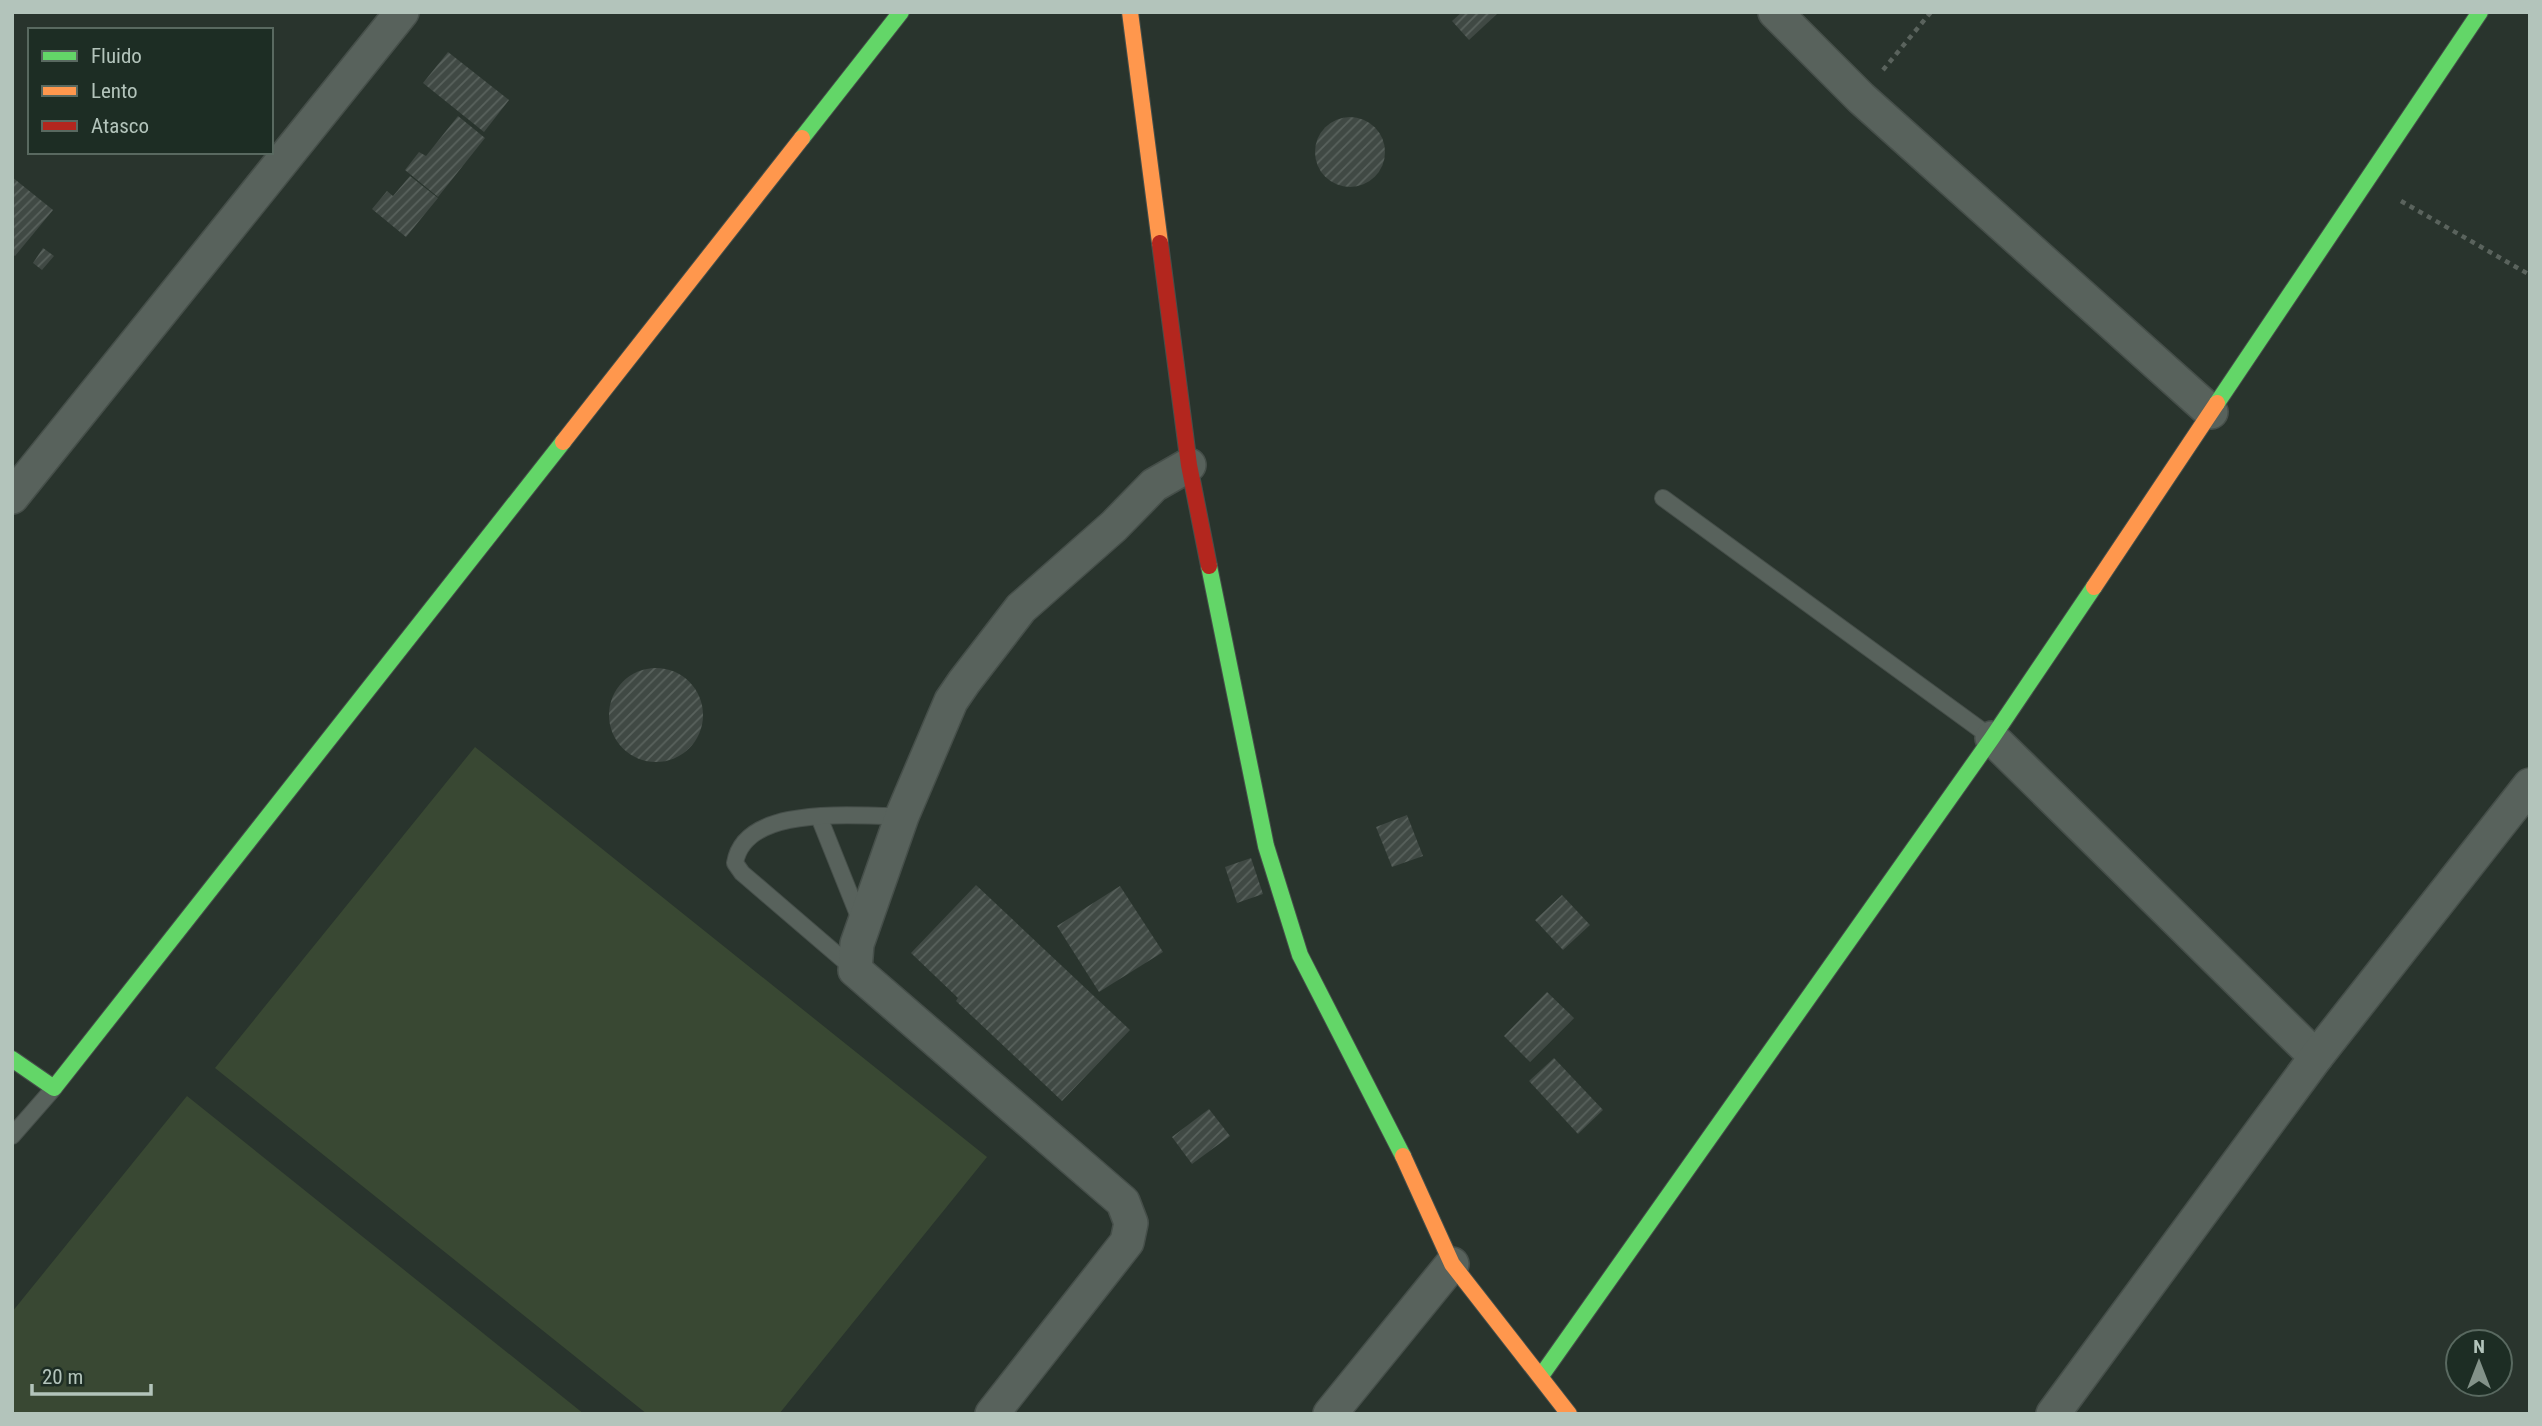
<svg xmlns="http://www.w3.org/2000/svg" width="2542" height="1426" viewBox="0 0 2542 1426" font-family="'Roboto Condensed',sans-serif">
<defs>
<pattern id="building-hatch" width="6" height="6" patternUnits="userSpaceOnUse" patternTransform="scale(1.75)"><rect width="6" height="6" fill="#404944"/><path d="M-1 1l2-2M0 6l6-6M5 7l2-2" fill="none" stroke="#59625d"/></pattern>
</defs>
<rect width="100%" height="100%" fill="#29342d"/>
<g fill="#394833">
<polygon points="475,747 987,1157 779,1414 647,1414 215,1068"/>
<polygon points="187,1096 584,1414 12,1414 12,1312"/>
</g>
<g fill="url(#building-hatch)">
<polygon points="1462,12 1499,12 1469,40 1452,21"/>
<polygon points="448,52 509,100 484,132 423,83"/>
<polygon points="458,116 485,138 438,197 405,170 419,152 426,156"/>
<circle cx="1350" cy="152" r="35"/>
<polygon points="410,176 438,198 406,237 372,209 387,191 393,196"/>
<polygon points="12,177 53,210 15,256 12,254"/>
<polygon points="43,248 54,256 42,270 33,263"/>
<circle cx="656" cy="715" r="47"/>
<polygon points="1407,815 1423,856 1392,867 1376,827"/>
<polygon points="1251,858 1263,894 1237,903 1225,867"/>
<polygon points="976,885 1130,1030 1062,1101 956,1001 958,998 911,953"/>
<polygon points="1120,886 1163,952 1099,992 1057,926"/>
<polygon points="1562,895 1590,925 1563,950 1535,920"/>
<polygon points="1547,992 1574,1018 1530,1062 1504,1036"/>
<polygon points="1554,1058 1603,1110 1578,1134 1529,1081"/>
<polygon points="1209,1109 1230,1136 1192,1164 1172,1137"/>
</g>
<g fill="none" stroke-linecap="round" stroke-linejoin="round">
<g stroke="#464f4a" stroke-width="18">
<g id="lane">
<polyline points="1663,498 1992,738"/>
<polyline points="819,817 861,922"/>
<path d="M855 970 742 873 735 863C745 803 857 817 902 816"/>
<polyline points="12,1136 54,1088"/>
</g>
</g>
<g stroke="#464f4a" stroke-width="36">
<g id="street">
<polyline points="1775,12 1861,98 2211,412"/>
<polyline points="12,497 402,12"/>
<polyline points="1992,738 2316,1057"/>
<polyline points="992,1414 1127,1242 1131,1223 1123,1202 855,970 857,944 902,816 951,701 964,682 1021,608 1114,526 1154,485 1189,465"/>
<polyline points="1330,1414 1452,1264"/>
<polyline points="2053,1414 2316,1057 2530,785"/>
</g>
</g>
<g stroke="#464f4a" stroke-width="18">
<g id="fast">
<polyline points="802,138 901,12"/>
<polyline points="2217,403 2480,12"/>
<polyline points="1209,566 1266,846 1300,955 1403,1156"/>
<polyline points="12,1059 54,1088 563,442"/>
<polyline points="1541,1376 1992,738 2094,587"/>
</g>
</g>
<g stroke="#464f4a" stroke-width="18">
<g id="slow">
<polyline points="1130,12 1160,243"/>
<polyline points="563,442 802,138"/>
<polyline points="2094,587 2217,403"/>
<polyline points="1403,1156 1452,1264 1569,1414"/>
</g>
</g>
<g stroke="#464f4a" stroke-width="18">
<polyline id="jam" points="1160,243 1189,465 1209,566"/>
</g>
<g stroke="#5a635d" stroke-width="4.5" stroke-dasharray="5 5" stroke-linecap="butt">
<polyline points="1883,70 1931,12"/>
<polyline points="2401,201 2530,275"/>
</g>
<use href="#lane" stroke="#58625c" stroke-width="16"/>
<use href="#street" stroke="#58625c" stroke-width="33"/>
<use href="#fast" stroke="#63d668" stroke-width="16"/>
<use href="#slow" stroke="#ff974d" stroke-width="16"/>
<use href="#jam" stroke="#b3261e" stroke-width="16"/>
</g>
<rect width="2542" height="1426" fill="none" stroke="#b3c4bb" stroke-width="28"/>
<rect x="28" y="28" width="245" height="126" fill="#1d2d24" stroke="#596960" stroke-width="2"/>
<rect x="42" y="51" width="35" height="10" fill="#63d668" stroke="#596960" stroke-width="2"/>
<text x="91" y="63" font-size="21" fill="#b3c4bb">Fluido</text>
<rect x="42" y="86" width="35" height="10" fill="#ff974d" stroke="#596960" stroke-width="2"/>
<text x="91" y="98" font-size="21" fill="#b3c4bb">Lento</text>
<rect x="42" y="121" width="35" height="10" fill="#b3261e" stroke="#596960" stroke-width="2"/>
<text x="91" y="133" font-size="21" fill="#b3c4bb">Atasco</text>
<g transform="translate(2479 1363)"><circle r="33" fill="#1d2d24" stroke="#596960" stroke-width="2"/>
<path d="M0-5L12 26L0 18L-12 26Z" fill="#839289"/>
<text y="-10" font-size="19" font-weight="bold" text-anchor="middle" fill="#b3c4bb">N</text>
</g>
<path d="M32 1384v10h119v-10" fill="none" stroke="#b3c4bb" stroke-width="3.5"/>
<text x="42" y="1384" font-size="21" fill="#b3c4bb" stroke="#1d2d24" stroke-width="5" paint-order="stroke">20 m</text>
</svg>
